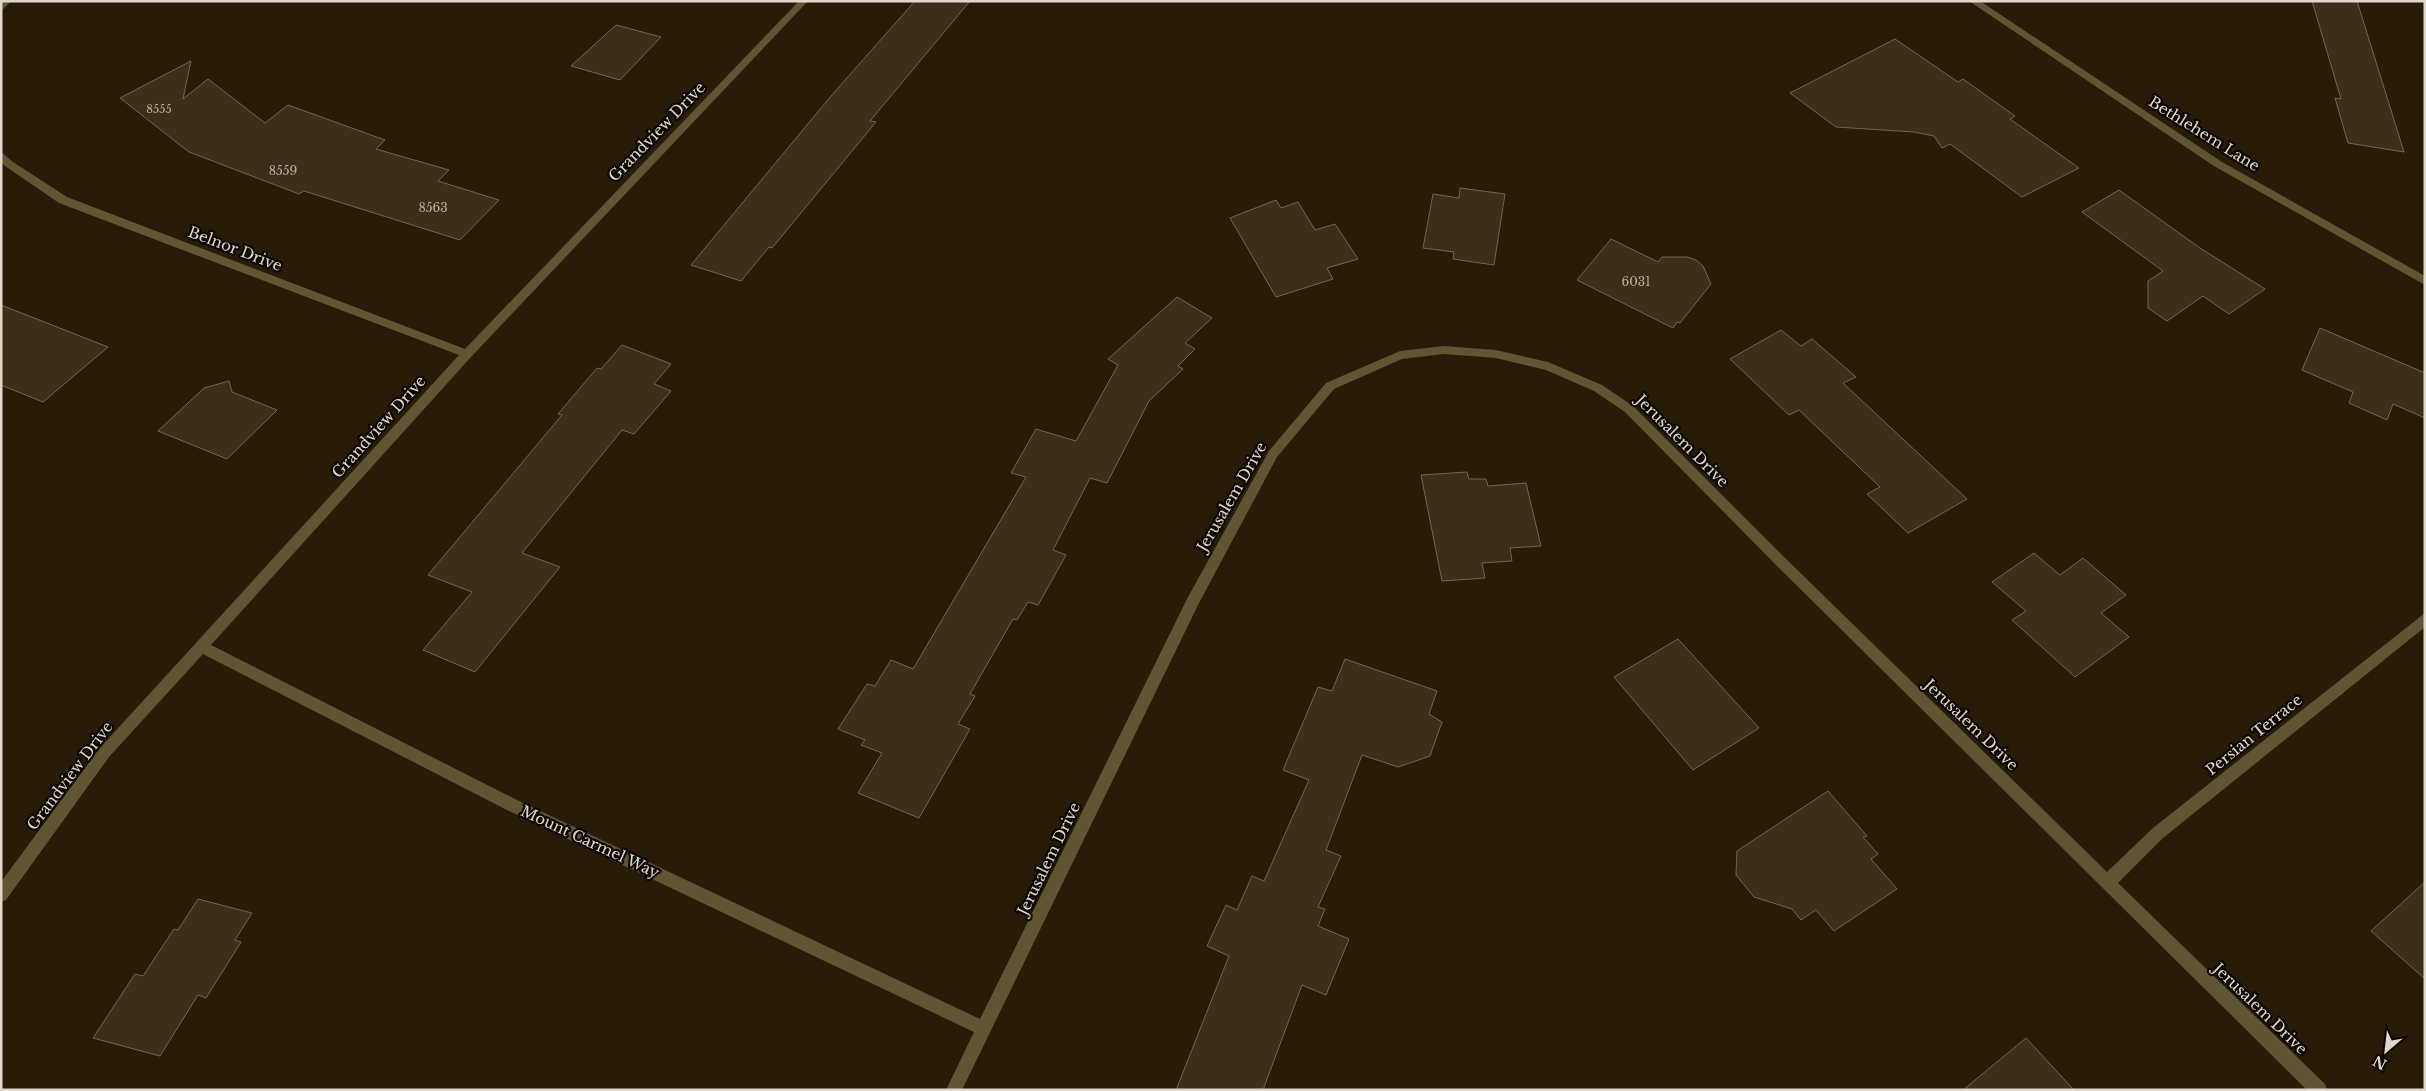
<svg xmlns="http://www.w3.org/2000/svg" width="2426" height="1091" viewBox="0 0 2426 1091" font-family="'Libre Baskerville',serif">
<rect width="100%" height="100%" fill="#281b08"/>
<g fill="#3b2e1b" stroke="#736450">
<polygon points="915,1 970,1 870,121 876,122 772,248 769,247 741,281 691,265 831,96"/>
<polygon points="2312,1 2357,1 2404,152 2348,143 2335,98 2341,99"/>
<polygon points="616,25 661,37 620,80 571,66"/>
<polygon points="1895,39 1958,82 1963,79 2015,116 2010,119 2079,168 2022,197 1950,144 1942,148 1934,136 1914,132 1836,127 1790,93"/>
<polygon points="191,61 183,99 208,79 265,123 288,105 385,140 376,149 449,170 438,181 499,200 460,240 304,191 299,194 189,152 120,98"/>
<polygon points="1460,188 1505,194 1494,265 1453,259 1454,252 1423,248 1433,194 1459,198"/>
<polygon points="2119,190 2200,248 2265,289 2229,314 2203,296 2167,321 2148,308 2148,281 2163,271 2082,212"/>
<polygon points="1276,200 1281,208 1298,202 1315,230 1335,224 1358,259 1327,268 1333,279 1276,297 1230,218"/>
<polygon points="1611,239 1658,262 1662,257 1687,257 1696,260 1703,266 1711,284 1680,323 1677,322 1673,328 1577,280"/>
<polygon points="1177,297 1212,318 1185,343 1195,349 1178,366 1183,369 1149,401 1107,483 1090,478 1053,550 1066,555 1038,605 1028,602 1017,620 1013,619 970,694 975,696 958,724 970,729 919,818 858,793 882,753 861,745 865,740 838,729 867,684 875,686 891,660 913,669 1026,477 1011,473 1036,429 1076,441 1118,365 1108,359"/>
<polygon points="1,305 108,347 43,402 1,385"/>
<polygon points="2320,328 2425,373 2425,418 2393,404 2387,420 2349,403 2353,392 2302,370"/>
<polygon points="1781,330 1801,346 1812,339 1856,377 1843,383 1967,499 1908,533 1867,494 1880,487 1799,410 1789,415 1730,359"/>
<polygon points="622,345 671,364 654,384 671,391 634,434 622,430 522,553 560,567 475,672 423,650 472,592 428,575 562,415 558,414 597,368 601,369"/>
<polygon points="229,381 232,392 277,410 227,459 158,431 204,388"/>
<polygon points="1467,472 1469,479 1486,479 1488,486 1526,483 1541,546 1510,548 1512,561 1482,563 1485,578 1442,581 1421,475"/>
<polygon points="2034,553 2060,575 2083,558 2126,595 2101,613 2129,637 2075,677 2012,620 2026,611 1992,582"/>
<polygon points="1678,639 1759,728 1693,770 1614,677"/>
<polygon points="1345,659 1437,691 1429,714 1442,722 1430,756 1398,767 1362,755 1326,850 1341,856 1318,907 1325,909 1318,926 1349,939 1326,995 1302,985 1263,1090 1176,1090 1229,956 1207,946 1226,905 1237,910 1252,876 1264,881 1309,780 1283,770 1318,687 1332,691"/>
<polygon points="1828,791 1867,836 1863,837 1878,854 1871,859 1897,889 1834,931 1816,910 1801,920 1792,909 1754,897 1736,875 1737,851"/>
<polygon points="2425,882 2425,979 2371,931"/>
<polygon points="198,899 252,913 235,940 241,942 206,998 198,995 160,1056 93,1038 135,974 143,976 174,929 178,930"/>
<polygon points="2026,1038 2074,1090 1963,1090"/>
</g>
<g fill="none" stroke-linecap="round" stroke-linejoin="round">
<g fill="#5f5533" fill-rule="evenodd">
<polygon points="11,1 1,11 2,1"/>
<polygon points="799,1 808,1 471,357 211,645 515,799 980,1019 1188,597 1269,451 1326,383 1400,351 1444,346 1496,350 1548,362 1602,385 1633,406 1782,555 2107,872 2153,828 2425,613 2425,627 2163,838 2118,883 2325,1084 2327,1090 2307,1090 1774,563 1625,412 1594,391 1546,370 1496,358 1444,354 1402,359 1334,389 1277,457 1198,605 962,1090 946,1090 974,1032 505,809 203,654 109,757 6,900 1,902 1,882 99,749 459,355 59,203 5,166 1,162 1,152 13,162 67,197 465,349"/>
<polygon points="1969,1 1980,1 2222,162 2425,276 2425,285 2214,166"/>
</g>
</g>
<g text-anchor="middle" stroke-width="4.5" stroke-linejoin="round" paint-order="stroke">
<g font-size="11" fill="#b7aea0">
<text x="159" y="113">8555</text>
</g>
<g font-size="12" fill="#b7aea0">
<text x="283" y="175">8559</text>
<text x="433" y="212">8563</text>
<text x="1636" y="286">6031</text>
</g>
<g font-size="15" fill="#e0d8cc" stroke="#0c0702">
<text transform="translate(657 132) rotate(-46)" y="5">Grandview Drive</text>
<text transform="translate(2204 134) rotate(32)" y="5">Bethlehem Lane</text>
<text transform="translate(235 249) rotate(21)" y="5">Belnor Drive</text>
<text transform="translate(379 427) rotate(-48)" y="5">Grandview Drive</text>
<text transform="translate(1682 441) rotate(45)" y="5">Jerusalem Drive</text>
<text transform="translate(1232 497) rotate(-60)" y="5">Jerusalem Drive</text>
<text transform="translate(1971 725) rotate(44)" y="5">Jerusalem Drive</text>
<text transform="translate(2254 735) rotate(-39)" y="5">Persian Terrace</text>
<text transform="translate(70 776) rotate(-53)" y="5">Grandview Drive</text>
<text transform="translate(590 842) rotate(25)" y="5">Mount Carmel Way</text>
<text transform="translate(1049 859) rotate(-64)" y="5">Jerusalem Drive</text>
<text transform="translate(2260 1009) rotate(44)" y="5">Jerusalem Drive</text>
</g>
</g>
<rect width="2426" height="1091" fill="none" stroke="#e0d8cc" stroke-width="5"/>
<g transform="translate(2386 1051) rotate(208)" stroke="#0c0702" stroke-width="4" paint-order="stroke">
<path d="M0-4L9 19L0 12L-9 19Z" fill="#e0d8cc"/>
<text y="-8" font-size="14" font-weight="bold" text-anchor="middle" fill="#e0d8cc">N</text>
</g>
</svg>
